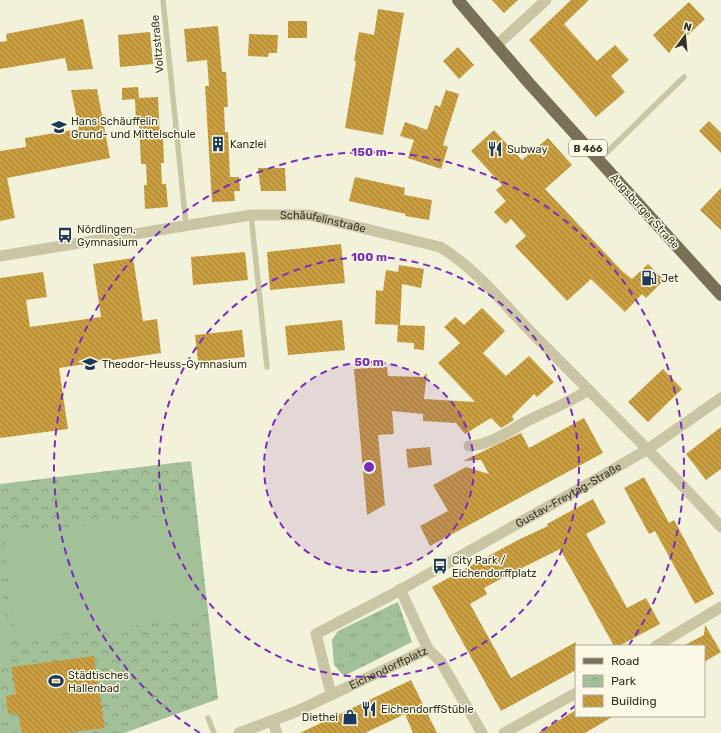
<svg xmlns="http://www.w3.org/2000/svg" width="721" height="733" viewBox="0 0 721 733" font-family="Rubik,sans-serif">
<defs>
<pattern id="grass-tufts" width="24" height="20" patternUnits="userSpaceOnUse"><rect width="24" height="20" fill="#a2c199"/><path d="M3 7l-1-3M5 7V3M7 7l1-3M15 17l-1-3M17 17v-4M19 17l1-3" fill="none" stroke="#859d7d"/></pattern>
<pattern id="park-crowns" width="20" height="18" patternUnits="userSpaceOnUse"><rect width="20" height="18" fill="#a2c199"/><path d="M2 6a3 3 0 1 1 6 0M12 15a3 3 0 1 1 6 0" fill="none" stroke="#859d7d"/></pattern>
<pattern id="building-back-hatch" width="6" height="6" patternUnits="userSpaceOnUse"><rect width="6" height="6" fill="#c99e40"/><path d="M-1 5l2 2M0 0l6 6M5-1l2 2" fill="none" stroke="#a48135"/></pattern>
</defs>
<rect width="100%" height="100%" fill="#f2f1d9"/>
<polygon fill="url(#grass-tufts)" points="398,602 412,642 344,676 334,665 332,640 338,631"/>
<polygon fill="url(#park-crowns)" points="191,461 218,699 124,733 0,733 0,484"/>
<g fill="#a2c199">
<polygon points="193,512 203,617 16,639 4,535"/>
<polygon points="0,581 11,656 0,658"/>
</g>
<g fill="url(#building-back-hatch)">
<polygon points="492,0 518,0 504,13"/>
<polygon points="571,0 589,0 564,24 597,61 615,45 629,60 611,76 625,92 596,117 529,40"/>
<polygon points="689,2 705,19 669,53 653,35"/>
<polygon points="378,9 404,13 383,135 345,128 356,61 354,61 359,32 374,35"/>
<polygon points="83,19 93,69 68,71 65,58 0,69 0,42 7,41 6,34"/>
<rect x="288" y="21" width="19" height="17"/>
<polygon points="218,26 222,72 226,72 228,107 224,107 225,132 228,132 230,177 239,177 240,191 234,191 235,201 212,202 205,86 209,86 207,60 187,62 184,29"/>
<polygon points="150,32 153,64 120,67 118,35"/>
<polygon points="249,34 278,35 277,53 269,53 268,57 248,56"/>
<polygon points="458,47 474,65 459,79 443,61"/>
<polygon points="138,87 139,98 158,97 160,138 163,138 164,163 161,163 162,184 166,184 168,207 145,209 144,185 147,185 146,164 141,164 139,122 136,122 135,99 122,100 122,88"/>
<polygon points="97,89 110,158 7,178 15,218 0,221 0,151 26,147 25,138 79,129 71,90"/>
<polygon points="446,90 459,94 443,145 448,147 441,169 408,158 414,140 400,136 405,122 427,130 435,105 440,107"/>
<polygon points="709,121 721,133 721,153 699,131"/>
<polygon points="494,130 522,160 548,138 572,165 545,189 622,271 632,279 648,264 664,280 646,298 642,294 625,312 591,279 567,301 515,246 526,236 511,219 506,224 494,212 506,201 496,190 502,185 471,151"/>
<polygon points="258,168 285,168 286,191 261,191"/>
<polygon points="355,177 405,188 404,195 432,200 429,220 405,216 406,214 349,201"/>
<polygon points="721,188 721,230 700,210"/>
<polygon points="341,244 345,283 270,290 267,252"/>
<polygon points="245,252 248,280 193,285 191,257"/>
<polygon points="133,258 143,321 157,319 161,353 59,368 68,429 0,438 0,278 43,272 47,297 26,300 30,327 101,317 93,264"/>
<polygon points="399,265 424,269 421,288 402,284 400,325 375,324 376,290 383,291 386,270 398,272"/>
<polygon points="482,308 505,331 483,353 506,376 529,356 554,382 537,397 534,394 512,416 514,420 501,428 491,418 465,434 456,423 423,421 423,414 392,411 394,434 378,435 385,505 367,515 354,369 387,367 388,376 423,377 427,373 424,399 475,402 438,363 460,343 444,327 455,317 464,325"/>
<polygon points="342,320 345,350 288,355 285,326"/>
<polygon points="398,325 425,326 424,350 414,349 414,343 397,342"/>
<polygon points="242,330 245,357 198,362 195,335"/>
<polygon points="663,369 682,389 648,422 628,402"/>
<polygon points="584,418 603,453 430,546 420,526 448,511 433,485 466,467 489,474 481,460 463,461 521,433 529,448"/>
<polygon points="721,427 721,469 706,480 686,454"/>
<polygon points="430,447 432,465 408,468 406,449"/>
<polygon points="644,477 669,523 674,520 714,594 695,604 655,531 649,534 624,488"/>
<polygon points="593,499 606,523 586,534 627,608 646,598 660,624 619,646 614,646 560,549 508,575 484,588 487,594 470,604 511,678 576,642 576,670 501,711 432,587 518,540 548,526 547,524"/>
<polygon points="705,625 721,652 704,662 704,646 683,646 704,635"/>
<polygon points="94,656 105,728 66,733 22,733 18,713 8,714 6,696 16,694 11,667"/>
<polygon points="411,680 437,733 413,733 405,714 365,733 300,733"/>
<polygon points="576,710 576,716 614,716 585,733 538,733"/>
</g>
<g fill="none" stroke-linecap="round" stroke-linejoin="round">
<g stroke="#cac6a5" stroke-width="5.5">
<polyline points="163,0 186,225"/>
<polyline points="599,160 684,77"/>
<polyline points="251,215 267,367"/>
<polyline points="208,718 214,733"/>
</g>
<g stroke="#cac6a5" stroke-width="11">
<polyline points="497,45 546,0"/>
<path id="s1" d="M0 256 251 215H309L440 247C480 271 508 310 541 342 601 403 663 463 721 527"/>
<path d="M469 446C492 445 511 429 531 419 551 409 569 403 588 390"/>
<polyline points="656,646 721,607"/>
<polyline points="428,649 441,662 482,733"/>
<path id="s2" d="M331 694 316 634 393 594 595 480 648 449 721 398"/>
<polyline points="272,721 277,733"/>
<path id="s3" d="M239 733 295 712 428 649 400 589"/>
<polyline points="504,733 576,693"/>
</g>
<polyline stroke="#787157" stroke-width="12" points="458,0 528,82 721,295"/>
</g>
<circle cx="369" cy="467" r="105" fill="#7b2cbf" fill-opacity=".12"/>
<g fill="none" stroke="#7b2cbf" stroke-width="2" stroke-dasharray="7 5">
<circle cx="369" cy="467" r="105"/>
<circle cx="369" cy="467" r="210"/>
<path d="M576 705A315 315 0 0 1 538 733M200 733A315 315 0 1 1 629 645"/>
</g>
<defs>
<g id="school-bare" transform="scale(1.2)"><path d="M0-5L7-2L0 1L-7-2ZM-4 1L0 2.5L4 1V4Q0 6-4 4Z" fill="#1b3958" stroke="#faf9e5" stroke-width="2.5" paint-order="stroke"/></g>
<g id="building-bare" transform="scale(1.2)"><path d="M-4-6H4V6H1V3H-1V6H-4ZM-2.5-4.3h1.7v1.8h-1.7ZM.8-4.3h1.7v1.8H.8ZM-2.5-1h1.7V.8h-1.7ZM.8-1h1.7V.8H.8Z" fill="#1b3958" stroke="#faf9e5" stroke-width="2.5" paint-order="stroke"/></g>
<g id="restaurant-bare" transform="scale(1.2)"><path d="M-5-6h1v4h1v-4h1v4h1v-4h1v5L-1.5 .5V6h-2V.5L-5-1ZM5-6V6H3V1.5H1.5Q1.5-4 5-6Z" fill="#1b3958" stroke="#faf9e5" stroke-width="2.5" paint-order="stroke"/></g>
<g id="bus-bare" transform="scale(1.2)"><path d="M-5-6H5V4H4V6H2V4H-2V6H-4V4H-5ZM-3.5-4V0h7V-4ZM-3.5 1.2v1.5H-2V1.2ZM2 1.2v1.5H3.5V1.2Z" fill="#1b3958" stroke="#faf9e5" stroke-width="2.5" paint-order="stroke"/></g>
<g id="fuel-bare" transform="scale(1.2)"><path d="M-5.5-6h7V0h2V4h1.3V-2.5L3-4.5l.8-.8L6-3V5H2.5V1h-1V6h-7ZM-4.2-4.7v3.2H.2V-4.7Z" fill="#1b3958" stroke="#faf9e5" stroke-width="2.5" paint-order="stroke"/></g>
<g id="stadium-bare" transform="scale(1.2)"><path d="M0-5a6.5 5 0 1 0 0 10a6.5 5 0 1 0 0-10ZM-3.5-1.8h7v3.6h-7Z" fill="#1b3958" stroke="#faf9e5" stroke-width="2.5" paint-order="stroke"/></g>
<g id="shop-bare" transform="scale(1.2)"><path d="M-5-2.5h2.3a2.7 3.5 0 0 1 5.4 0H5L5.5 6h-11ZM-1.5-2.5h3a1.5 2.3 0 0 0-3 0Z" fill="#1b3958" stroke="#faf9e5" stroke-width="2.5" paint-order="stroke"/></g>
</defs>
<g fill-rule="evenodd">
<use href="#school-bare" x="59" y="127"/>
<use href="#building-bare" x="218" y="144"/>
<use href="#restaurant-bare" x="495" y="149"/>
<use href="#bus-bare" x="65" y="235"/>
<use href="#fuel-bare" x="649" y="278"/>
<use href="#school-bare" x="90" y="364"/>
<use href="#bus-bare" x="440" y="566"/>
<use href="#stadium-bare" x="56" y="681"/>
<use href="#restaurant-bare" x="369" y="709"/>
<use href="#shop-bare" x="350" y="717"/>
</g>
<g text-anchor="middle" stroke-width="3" stroke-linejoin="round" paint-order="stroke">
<rect fill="#faf9e5" stroke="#716e5f" stroke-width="1" x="569" y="140" width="38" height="16" rx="3"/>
<g font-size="10" font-weight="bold" fill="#363226">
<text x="588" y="152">B 466</text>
</g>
<g font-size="11" fill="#363226" stroke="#faf9e5">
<text transform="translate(157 44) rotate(-95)" y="4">Voltzstraße</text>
<text transform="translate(645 211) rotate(48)" y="4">Augsburger Straße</text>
<text dy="4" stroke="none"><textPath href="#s1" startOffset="327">Schäufelinstraße</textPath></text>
<text dy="4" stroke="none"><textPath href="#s2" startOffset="350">Gustav-Freytag-Straße</textPath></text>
<text dy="4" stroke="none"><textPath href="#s3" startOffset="163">Eichendorffplatz</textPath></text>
</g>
<g font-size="11" fill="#363226" stroke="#faf9e5" text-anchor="start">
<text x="71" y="125">Hans Schäuffelin<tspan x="71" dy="13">Grund- und Mittelschule</tspan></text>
<text x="230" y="148">Kanzlei</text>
<text x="507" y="153">Subway</text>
<text x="77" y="233">Nördlingen,<tspan x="77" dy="13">Gymnasium</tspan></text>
<text x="661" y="282">Jet</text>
<text x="102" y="368">Theodor-Heuss-Gymnasium</text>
<text x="452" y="564">City Park /<tspan x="452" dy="13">Eichendorffplatz</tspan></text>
<text x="68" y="679">Städtisches<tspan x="68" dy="13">Hallenbad</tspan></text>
<text x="381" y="713">EichendorffStüble</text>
<text x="338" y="721" text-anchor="end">Diethei</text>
</g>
</g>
<circle cx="369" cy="467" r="6" fill="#7b2cbf" stroke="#faf9e5" stroke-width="2"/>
<g font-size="12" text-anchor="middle" font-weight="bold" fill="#7b2cbf" stroke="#faf9e5" stroke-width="3" stroke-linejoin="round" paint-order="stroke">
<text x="369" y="156">150 m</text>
<text x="369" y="261">100 m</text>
<text x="369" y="366">50 m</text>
</g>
<rect x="575" y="645" width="130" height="72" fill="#faf9e5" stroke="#aca999"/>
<rect x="583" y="658" width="20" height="6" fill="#787157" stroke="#aca999"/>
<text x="611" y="665" font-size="12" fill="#363226">Road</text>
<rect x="583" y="675" width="20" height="12" fill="url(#park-crowns)" stroke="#aca999"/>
<text x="611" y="685" font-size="12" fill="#363226">Park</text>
<rect x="583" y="695" width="20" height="12" fill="url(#building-back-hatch)" stroke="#aca999"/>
<text x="611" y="705" font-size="12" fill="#363226">Building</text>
<g transform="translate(685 36) rotate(16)" stroke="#faf9e5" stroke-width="3" paint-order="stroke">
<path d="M0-3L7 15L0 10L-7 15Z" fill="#363226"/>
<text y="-6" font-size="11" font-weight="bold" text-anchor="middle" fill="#363226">N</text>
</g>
</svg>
